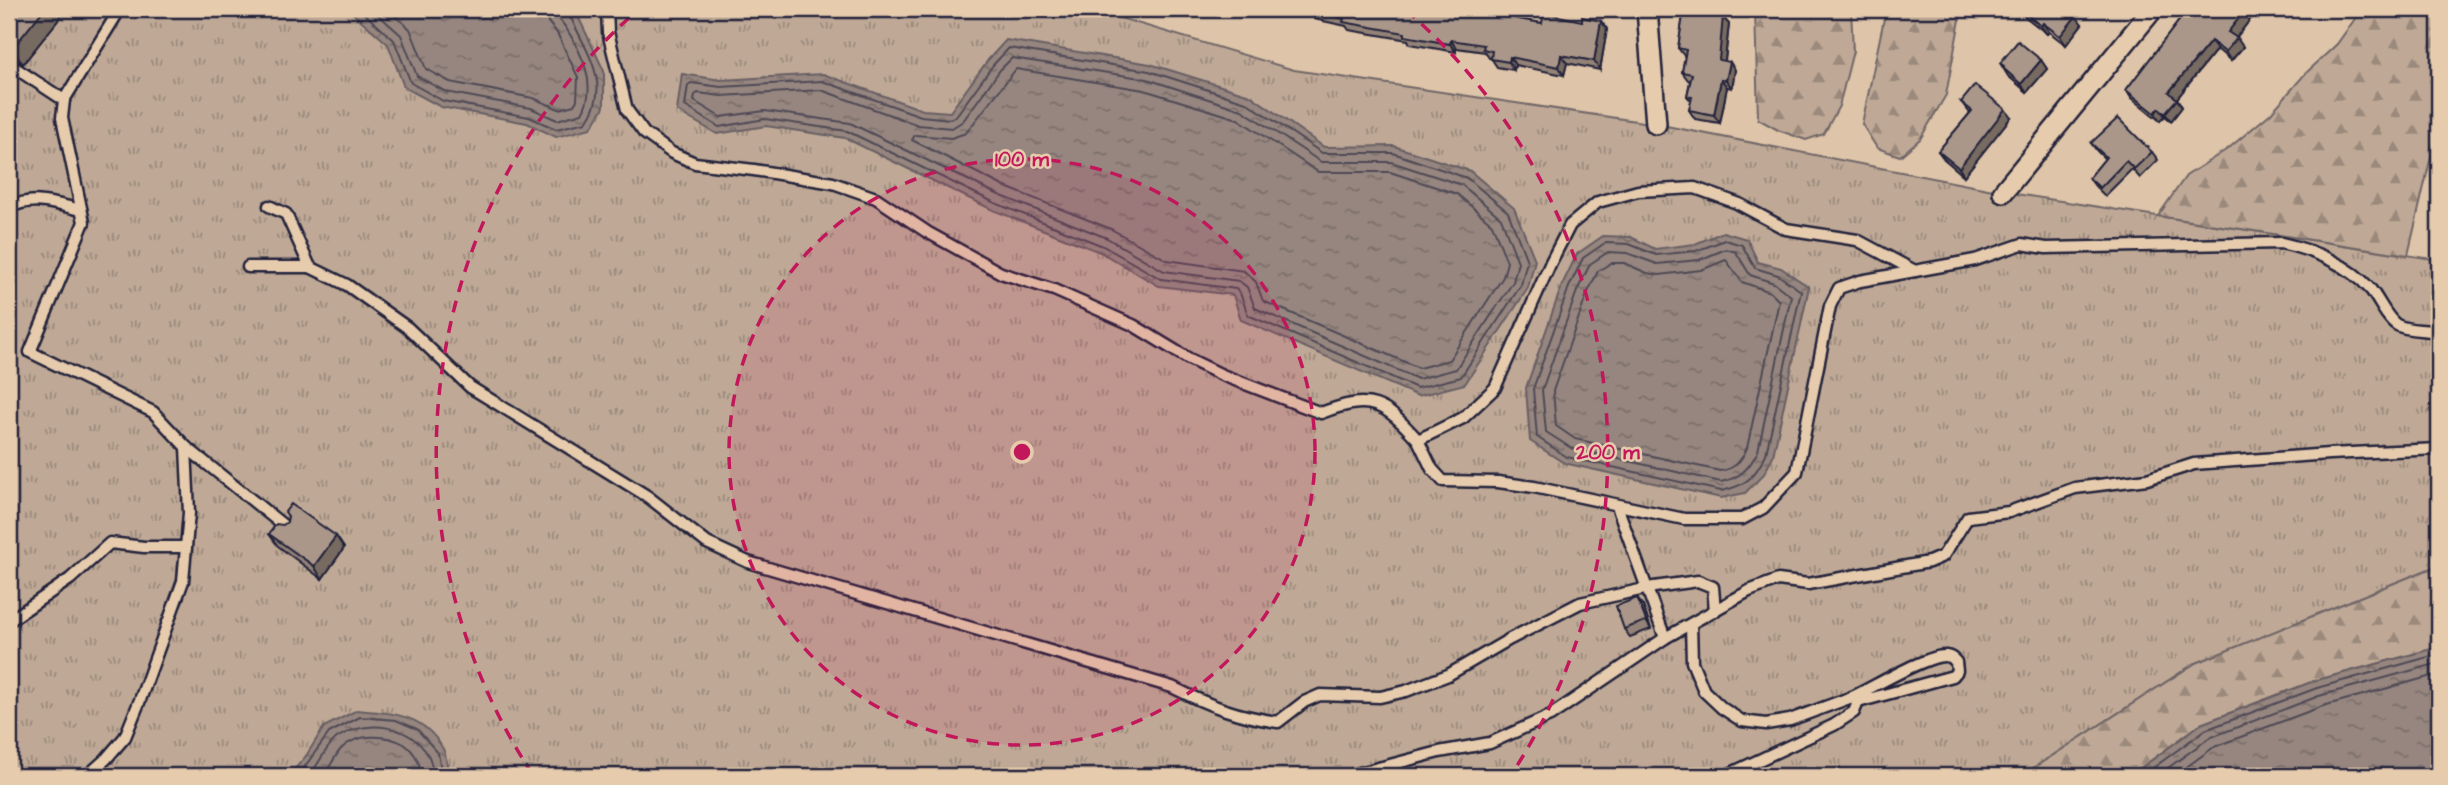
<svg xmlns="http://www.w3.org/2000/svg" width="2448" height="785" viewBox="0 0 2448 785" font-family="'Architects Daughter',sans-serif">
<defs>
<pattern id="grass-tufts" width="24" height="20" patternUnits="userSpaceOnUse" patternTransform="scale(1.75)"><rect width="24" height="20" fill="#bfa996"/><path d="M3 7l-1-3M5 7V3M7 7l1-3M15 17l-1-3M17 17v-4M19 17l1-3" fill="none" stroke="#9b897c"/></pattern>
<pattern id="forest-firs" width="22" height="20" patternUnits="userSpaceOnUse" patternTransform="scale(1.75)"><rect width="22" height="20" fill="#bfa996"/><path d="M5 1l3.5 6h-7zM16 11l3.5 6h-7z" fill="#9b897c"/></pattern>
<pattern id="water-ripples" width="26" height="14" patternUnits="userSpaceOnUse" patternTransform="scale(1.75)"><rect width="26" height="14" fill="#96867f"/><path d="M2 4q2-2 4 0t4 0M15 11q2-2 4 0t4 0" fill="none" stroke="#7a6d69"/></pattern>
</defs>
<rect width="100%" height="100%" fill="#dec4a8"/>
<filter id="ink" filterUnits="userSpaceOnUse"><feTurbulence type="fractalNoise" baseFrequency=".0143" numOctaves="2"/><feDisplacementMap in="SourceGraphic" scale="14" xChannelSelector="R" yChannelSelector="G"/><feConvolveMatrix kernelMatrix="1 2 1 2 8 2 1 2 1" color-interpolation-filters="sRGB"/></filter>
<g filter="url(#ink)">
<polygon fill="url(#grass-tufts)" stroke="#706668" stroke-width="2" points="9,9 1090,9 1294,70 1656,124 2003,192 2439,260 2439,565 2194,664 2021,776 9,776"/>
<g fill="url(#forest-firs)" stroke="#706668" stroke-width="2">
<polygon points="1755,9 1851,9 1853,51 1839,106 1824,134 1806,140 1778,130 1758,119"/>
<polygon points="1886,9 1962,9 1946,95 1920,139 1900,156 1877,148 1862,124"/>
<polygon points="2362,9 2439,9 2439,122 2408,255 2158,216 2186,176 2229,148 2271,113 2305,74 2337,44"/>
<polygon points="2439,565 2439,647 2314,681 2201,724 2130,776 2021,776 2194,664"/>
</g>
<g fill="url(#water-ripples)" stroke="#685e64" stroke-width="2">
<polygon points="348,9 567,9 577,14 604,71 604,107 591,128 556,137 527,123 441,107 404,87 388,44"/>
<polygon points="1006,40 1150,64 1250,95 1324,147 1394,146 1470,171 1514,208 1535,260 1528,288 1465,384 1418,396 1241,320 1233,295 1159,286 1100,252 993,210 845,138 766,126 717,134 677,111 682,74 721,80 823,74 923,110 950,112 988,60"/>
<polygon points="1723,232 1747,239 1758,262 1781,268 1809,287 1773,456 1764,474 1745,493 1721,498 1564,463 1530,441 1526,388 1562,285 1577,254 1603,236 1631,237 1655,249 1695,244"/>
<polygon points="2439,647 2439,776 2130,776 2201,724 2314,681"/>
<path d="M357 710C393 713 424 714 443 749 447 756 447 768 449 776H289L306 756 324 727Z"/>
</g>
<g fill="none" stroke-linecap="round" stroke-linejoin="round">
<g stroke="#504a56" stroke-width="2">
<path d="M359 9 394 40 411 83 443 101 529 117 556 129 586 122C612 86 588 54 572 20L566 15 565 9"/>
<path d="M372 9 401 35 417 76 446 92 531 108 557 120 582 113C598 86 582 53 566 28 561 21 557 18 556 9"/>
<polyline points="388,9 410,29 426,69 450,82 533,98 559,109 574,105 577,100 578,77 557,33 548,22 546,9"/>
<polygon points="1009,48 1149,71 1246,102 1322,153 1393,153 1467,178 1508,212 1527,261 1521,285 1461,377 1417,388 1248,315 1240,293 1236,289 1161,279 1103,246 995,203 847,131 765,119 719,127 685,106 688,85 691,83 721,87 822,81 921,116 950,119 956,116 993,65"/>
<polygon points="1012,58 1147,79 1242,110 1321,162 1391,162 1462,185 1501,218 1518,262 1513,282 1456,369 1418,379 1255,308 1247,287 1239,281 1164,271 1107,238 999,195 850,123 765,111 720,117 694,101 695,95 698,93 721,96 821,90 918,125 952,128 963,121 1000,70"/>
<polygon points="1016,69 1144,90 1238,119 1318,172 1390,172 1457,194 1492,224 1507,262 1503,277 1449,360 1419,368 1263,301 1256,282 1244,271 1167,260 1111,229 1003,186 912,140 915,135 951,138 966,133"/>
<path d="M1725 240 1742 245 1755 268 1778 275 1801 291 1766 454C1755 477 1746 486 1721 491L1567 457 1537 437 1533 389 1569 287 1583 258 1605 243 1629 244 1656 255 1696 251Z"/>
<path d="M1726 249 1736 252 1750 275 1774 283 1791 296 1758 451C1749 469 1740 478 1721 482L1571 448 1546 432 1542 390 1577 291 1590 264 1608 252 1627 253 1657 264 1699 260Z"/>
<path d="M1726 260 1742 282 1770 292 1779 301 1747 448C1741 461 1735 469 1720 471L1575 439 1556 426 1553 391 1587 294 1598 271 1611 263H1624L1647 273 1659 275 1701 270Z"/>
<polyline points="298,776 329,733 360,717 396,720 417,729 438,753 442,776"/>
<path d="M309 776C319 765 326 745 338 737 368 719 409 724 428 755 432 761 432 770 433 776"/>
<path d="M323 776C330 768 334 757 341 749 356 733 386 734 404 744 415 751 420 764 422 776"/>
<polyline points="2142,776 2205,730 2317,688 2439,654"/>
<polyline points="2157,776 2209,738 2319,696 2439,663"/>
<polyline points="2174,776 2214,747 2323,706 2439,674"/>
</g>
<g stroke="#22223b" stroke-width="15">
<g id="lane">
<polyline points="120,9 64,100 62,118 84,222 30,352 153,412 186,447 289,530"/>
<path d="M607 9 608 32 627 110 644 133 672 153 695 163 754 170 833 183 876 198 927 232 1001 273 1054 290 1133 325 1189 359 1222 375 1321 413C1371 394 1384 402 1418 440L1463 418 1495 388 1551 262 1570 225 1598 202 1638 191 1695 188 1737 203 1786 229 1857 240 1915 271"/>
<polyline points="9,64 64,100"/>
<path d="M269 206 286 214 310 267 347 285 408 328 470 387 647 496 707 543 748 562 1172 687C1210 706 1236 716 1278 722L1304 702 1320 695 1380 697 1406 691 1448 675 1510 639 1580 603 1654 587 1698 581 1713 587 1715 611"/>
<path d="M9 208C32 195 56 204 81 210"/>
<polyline points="248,267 310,267"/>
<path d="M1418 440 1432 469 1443 481 1498 482 1534 487 1684 519H1742L1763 508 1797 472 1830 306 1839 288 1860 281 1975 260 2022 244 2046 248 2281 243C2313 250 2350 265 2371 290 2379 300 2387 319 2397 325 2410 332 2426 328 2439 333"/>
<polyline points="1617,506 1665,638"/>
<polyline points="9,621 70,579 110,543 144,547 186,547"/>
<polyline points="1691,624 1692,662 1704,691 1722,708 1742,721 1766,724 1790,720 1852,697 1858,702 1854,712 1834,725 1725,776"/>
<path d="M1852 697C1872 688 1928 654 1946 656 1952 657 1952 658 1956 662L1957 671 1953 676 1858 702"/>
<polyline points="87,776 106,759 125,737 140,700 183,581 189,513 186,447"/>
<polyline points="1348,776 1439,752 1490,743 1550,716 1665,638 1749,591 1778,580 1808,584 1929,562 1943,556 1968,517 2009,512 2075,488 2147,479 2194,464 2329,454 2439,449"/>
</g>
</g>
<g stroke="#22223b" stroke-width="24">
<g id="street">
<polyline points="1647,9 1656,124"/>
<polyline points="2003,192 2153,9"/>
</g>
</g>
<use href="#lane" stroke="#e6cbad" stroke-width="10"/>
<use href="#street" stroke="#e6cbad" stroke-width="19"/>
</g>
<g fill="#928277" stroke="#22223b" stroke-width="2">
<polygon points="9,9 67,9 23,64 9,57"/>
<polygon points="1250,9 1273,9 1272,16 1253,13"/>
<polygon points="1288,9 1493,9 1513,12 1518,19 1542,23 1582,21 1601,21 1607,29 1600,70 1567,63 1564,75 1515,65 1514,70 1497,67 1491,58 1489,58 1485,52 1456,48 1456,52 1410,44 1408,40 1349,30 1346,26 1314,19 1310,12"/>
<polygon points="1682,9 1727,9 1725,20 1729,24 1725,61 1735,70 1732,88 1727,87 1720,123 1695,119 1689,110 1691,101 1687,96 1690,81 1688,80 1682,72 1685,57 1678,48 1684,11"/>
<polygon points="2018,9 2067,9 2082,24 2066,45 2049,32 2047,34 2023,15"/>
<polygon points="2188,9 2254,9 2256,12 2236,38 2243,47 2231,61 2217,49 2177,98 2182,107 2171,121 2165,116 2160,121 2132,98 2126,90"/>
<polygon points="2041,60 2047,69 2027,92 2008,76 2000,63"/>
<polygon points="1961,102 2011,117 1964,176 1944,159 1938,151 1970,113"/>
<polygon points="2091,143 2152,152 2158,160 2140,178 2132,169 2105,196 2095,186 2089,178 2105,159 2097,151"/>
<polygon points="269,534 336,536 344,548 322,579 278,546"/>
<polygon points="1643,606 1651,629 1630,637 1624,629"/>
</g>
<g fill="#776a61" stroke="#22223b" stroke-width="2">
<polygon points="44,9 67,9 23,64 12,49"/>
<polygon points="1267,9 1273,9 1272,16"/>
<polygon points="1720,9 1727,9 1725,20 1729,24 1724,68 1719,60"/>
<polygon points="2246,9 2254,9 2256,12 2234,40 2228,32"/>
<polygon points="2076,16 2082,24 2066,45 2060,36"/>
<polygon points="1601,21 1607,29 1600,70 1594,61"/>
<polygon points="2043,23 2049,32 2047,34 2041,26"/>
<polygon points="2237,38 2243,47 2231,61 2225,52"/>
<polygon points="1451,40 1456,48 1456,52 1450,44"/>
<polygon points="2211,41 2217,49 2175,101 2169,92"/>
<polygon points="1561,55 1567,63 1564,75 1559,67"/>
<polygon points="1510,57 1515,65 1514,70 1509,62"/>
<polygon points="2041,60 2047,69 2027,92 2021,84"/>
<polygon points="1730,62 1735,70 1732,88 1726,80"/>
<polygon points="1721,79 1727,87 1720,123 1714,115"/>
<polygon points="2177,99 2182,107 2171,121 2165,113"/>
<polygon points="2159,108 2165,116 2160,121 2155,113"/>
<polygon points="2005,109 2011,117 1964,176 1959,168"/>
<polygon points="336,536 344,548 322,579 314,566"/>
<polygon points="1637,598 1643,606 1651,629 1646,621"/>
</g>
<g fill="#aa978a" stroke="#22223b" stroke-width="2">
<polygon points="9,9 44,9 12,49 9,47"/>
<polygon points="1309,9 1493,9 1513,12 1512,18 1542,23 1544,13 1582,21 1582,17 1601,21 1594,61 1561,55 1559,67 1510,57 1509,62 1491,59 1492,51 1483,49 1484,45 1451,40 1450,44 1405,36 1405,33 1343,22 1344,19 1309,10"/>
<polygon points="1684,9 1720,9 1719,15 1723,16 1719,60 1730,62 1726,80 1721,79 1714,115 1689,110 1692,97 1687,96 1692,74 1682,72 1686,50 1678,48"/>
<polygon points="2020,9 2067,9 2076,16 2060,36 2043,23 2041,26"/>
<polygon points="2188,9 2246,9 2228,32 2237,38 2225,52 2211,41 2169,92 2177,99 2165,113 2159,108 2155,113 2126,90"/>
<polygon points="2018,41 2041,60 2021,84 2003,68 2004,66 2000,63"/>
<polygon points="1975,85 2005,109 1959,168 1938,151 1972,111 1961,102"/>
<polygon points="2118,118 2152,152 2134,169 2126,161 2100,188 2089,178 2106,157 2091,143"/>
<polygon points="291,504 336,536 314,566 269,534 276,524 283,525 287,522 288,516 285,512"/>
<polygon points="1637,598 1646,621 1624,629 1616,606"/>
</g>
</g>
<circle cx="1022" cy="452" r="293" fill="#c2185b" fill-opacity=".12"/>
<g fill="none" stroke="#c2185b" stroke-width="3.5" stroke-dasharray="12 9">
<circle cx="1022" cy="452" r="293"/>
<path d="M533 775A586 586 0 0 1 638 10M1406 10A586 586 0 0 1 1511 775"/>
</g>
<circle cx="1022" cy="452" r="10" fill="#c2185b" stroke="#e6cbad" stroke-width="3.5"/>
<g font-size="21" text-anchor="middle" font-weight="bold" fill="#c2185b" stroke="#e6cbad" stroke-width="5" stroke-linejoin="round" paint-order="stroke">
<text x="1022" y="166">100 m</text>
<text x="1608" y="459">200 m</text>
</g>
<rect width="2448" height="785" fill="none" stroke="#e6cbad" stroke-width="35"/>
<rect x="18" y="18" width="2413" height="750" fill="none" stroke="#22223b" stroke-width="2.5" filter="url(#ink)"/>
</svg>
